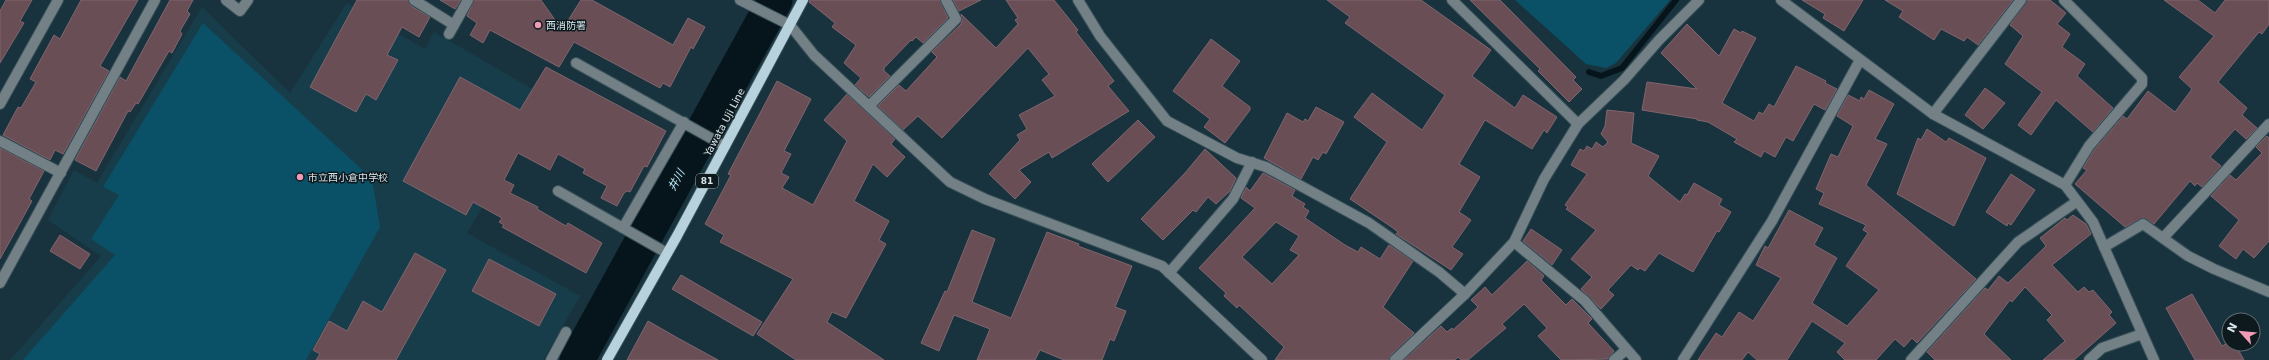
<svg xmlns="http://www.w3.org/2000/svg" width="2269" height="360" viewBox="0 0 2269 360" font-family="'DejaVu Sans','Noto Sans JP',sans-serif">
<rect width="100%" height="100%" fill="#18333d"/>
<polygon fill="#183d4a" points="347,3 425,49 434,32 546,97 467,233 580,296 543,360 10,360 101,256 48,220 74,170 97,183 202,7 290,93"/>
<g fill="#0a5167">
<polygon points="1515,0 1670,0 1616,63 1606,68 1586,64"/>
<polygon points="203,23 372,179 380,227 306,360 23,360 115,255 91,239 119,195 103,187"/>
</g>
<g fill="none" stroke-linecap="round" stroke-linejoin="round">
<polyline stroke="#06151b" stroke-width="6" points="1589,72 1601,76 1622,68 1676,0"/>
<polyline stroke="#06151b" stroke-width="35" points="577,360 775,0"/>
</g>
<g fill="#694e56" stroke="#81656e" fill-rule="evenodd">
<polygon points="6,0 32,0 20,21 24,23 0,63 0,11"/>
<polygon points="81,0 138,0 100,66 109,71 63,154 55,150 50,160 3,135 18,107 21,108 36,82 30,79 54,35 60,39"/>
<polygon points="170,0 193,0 187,11 190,14 180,31 182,34 172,53 169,51 138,104 136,103 130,112 128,111 96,171 75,160 120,77 126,81"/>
<polygon points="357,0 408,0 411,6 430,17 419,37 402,27 387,55 398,60 376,100 366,94 356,112 310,87"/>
<polygon points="440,0 461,0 455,9"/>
<polygon points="474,0 541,0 562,30 581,0 592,0 673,45 688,18 705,27 693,49 691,47 670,87 663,83 660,88 574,42 559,67 490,30 483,43 470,35 477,23 467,16"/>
<polygon points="809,0 940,0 948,18 923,43 916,37 912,41 911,40 884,68 884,71 890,76 869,97 855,85 861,78 844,63 856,45 832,27 835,23 809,2"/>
<polygon points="953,0 981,0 959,11"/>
<polygon points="1006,0 1054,0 1078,30 1076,32 1114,81 1108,86 1129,111 1052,158 1049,152 1019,170 1031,182 1015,199 989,174 1020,140 1017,135 1027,129 1019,115 1055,96 1042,80 1049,74 1028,48 942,138 918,116 903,130 878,106 899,85 906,91 937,57 932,52 961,24 962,20 961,14 996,48 1018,24 1015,20 1018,18"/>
<polygon points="1327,0 1421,0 1491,50 1472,76 1515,108 1523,95 1557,117 1547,133 1544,130 1532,149 1485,120 1459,164 1480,177 1459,212 1471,220 1452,247 1463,254 1451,270 1396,234 1398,232 1393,228 1350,199 1387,142 1354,117 1372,93 1422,130 1445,95 1345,23 1350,17"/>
<polygon points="1470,0 1500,0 1576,77 1573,80 1582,89 1569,102 1538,71 1540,69"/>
<polygon points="1802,0 1863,0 1844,31 1823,18 1825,14"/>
<polygon points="1885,0 2013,0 1978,45 1967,37 1964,41 1941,29 1934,40 1899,17 1903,11"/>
<polygon points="2027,0 2050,0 2066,13 2057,24 2070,34 2062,47 2085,64 2077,76 2113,108 2093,132 2056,100 2031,135 2018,125 2042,92 2005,64 2023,36 2010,25"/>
<polygon points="2164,0 2198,0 2215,13 2225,0 2269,0 2269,24 2262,34 2259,32 2218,82 2247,108 2242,115 2257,128 2246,139 2235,129 2210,157 2221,166 2202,187 2197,183 2195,186 2190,181 2154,224 2143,218 2125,227 2075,184 2087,170 2083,168 2094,150 2123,116 2127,119 2148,91 2175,112 2192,89 2179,77 2214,36"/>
<polygon points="1687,24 1719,56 1734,29 1741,33 1742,31 1756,38 1722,103 1754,121 1759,112 1763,114 1769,104 1774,107 1796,66 1826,81 1825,83 1837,89 1825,110 1814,104 1793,141 1786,137 1775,157 1764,151 1761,157 1734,142 1737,139 1708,122 1697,120 1697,119 1642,110 1647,82 1697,89 1661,53"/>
<polygon points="1211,39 1240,61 1222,86 1250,107 1250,110 1225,143 1204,127 1210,119 1173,91"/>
<polygon points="546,67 666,131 647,167 644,166 630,192 627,191 624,193 617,206 601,198 607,186 583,173 585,169 558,154 550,170 518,153 504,180 514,185 510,193 538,207 537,209 566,226 568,223 602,243 586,273 502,227 504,225 499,222 502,218 473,202 466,215 403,181 460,77 520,110"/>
<polygon points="777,81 811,99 784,151 791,154 781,173 789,177 782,188 813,205 847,141 824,120 847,94 895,139 891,144 905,157 887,177 873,164 854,201 889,221 879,240 886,244 846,318 832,312 827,322 884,360 796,360 757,334 793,279 720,242 724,235 705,224 731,175 728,174"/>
<polygon points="1985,88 2005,103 1983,129 1965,115"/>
<polygon points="1869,90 1894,104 1875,139 1887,144 1866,185 1976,279 1917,343 1912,338 1904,347 1895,339 1876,360 1845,360 1837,352 1845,343 1812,321 1787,360 1757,360 1748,352 1742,360 1698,360 1716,333 1722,337 1739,312 1753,321 1781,278 1756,265 1765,246 1768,248 1789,210 1823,228 1814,245 1837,258 1812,303 1847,326 1879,290 1846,266 1868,233 1863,230 1866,225 1819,204 1824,193 1816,189 1831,154 1838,157 1853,126 1837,116 1848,95 1860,101 1861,97 1864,99"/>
<polygon points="1316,107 1344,122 1326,154 1323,152 1318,160 1313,157 1301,179 1264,158 1287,113 1303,122 1305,119 1308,121"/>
<polygon points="1607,110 1634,113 1631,143 1659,156 1648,176 1680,202 1685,194 1687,195 1694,183 1722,199 1719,205 1731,212 1719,232 1717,231 1693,272 1659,253 1645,271 1640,268 1638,270 1631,265 1608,290 1614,295 1601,309 1581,289 1592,277 1571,259 1596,230 1566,209 1568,207 1565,205 1587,174 1571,165 1580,149 1584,151 1587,146 1592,149 1596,142 1603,147 1608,142 1601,134 1605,126"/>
<polygon points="1138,120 1155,137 1108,182 1092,164"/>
<polygon points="1927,129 1946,142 1949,138 1986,158 1954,226 1897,194 1918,138 1921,140"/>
<polygon points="2267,136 2269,138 2269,241 2254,258 2243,249 2236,259 2219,246 2239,220 2211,196 2230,175 2236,180 2262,153 2256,147"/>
<polygon points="0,148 44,171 29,199 32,201 0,259"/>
<polygon points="1205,149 1236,178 1230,191 1216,204 1208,197 1196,212 1193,210 1163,240 1141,219 1185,173"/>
<path d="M1263 173 1295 190 1292 196 1305 204 1303 207 1309 211 1305 218 1345 245 1358 252 1361 247 1380 259 1389 245 1413 261 1383 307 1414 333 1391 355 1389 360H1275L1284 347 1239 305 1237 308 1224 296 1226 293 1199 268 1255 208 1241 198 1246 187 1250 191ZM1276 222 1299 236 1290 250 1299 255 1272 284 1242 257Z"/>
<polygon points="2011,174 2035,190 2011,225 2008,223 2007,226 1986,212"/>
<polygon points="2073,215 2086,224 2091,234 2052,265 2078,292 2084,287 2089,292 2093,290 2112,312 2109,315 2116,323 2074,360 2043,360 2065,341 2047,320 2052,315 2025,287 2012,302 2010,300 1984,334 2011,360 1935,360 1927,352 1985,288 1988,290 1999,276 2008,283 2046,246 2040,238 2065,218 2067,220"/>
<polygon points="1531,229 1562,250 1552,265 1523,241"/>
<polygon points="972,230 995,239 972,302 1011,318 1047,232 1079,244 1078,246 1132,266 1115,307 1126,311 1114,341 1110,339 1102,360 1064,360 1040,350 1035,360 977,360 990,329 954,315 939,351 921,343 945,291 947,292"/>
<polygon points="60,235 90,254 80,269 50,251"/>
<polygon points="415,253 446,270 396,360 316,360 320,354 313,350 329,321 347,331 363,301 382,312"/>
<polygon points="489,259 556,294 539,326 472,291"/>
<polygon points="1527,261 1544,276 1541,280 1566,305 1572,299 1592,319 1588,323 1614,351 1608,359 1561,360 1538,336 1547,328 1524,304 1502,324 1506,328 1468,360 1461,360 1458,357 1455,360 1404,360 1441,326 1447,332 1452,328 1453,330 1478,307 1471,300 1485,287 1492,295"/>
<polygon points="681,275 762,322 753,336 672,289"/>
<polygon points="2192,294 2222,346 2229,342 2229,344 2235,344 2244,360 2195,360 2166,308"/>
<polygon points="648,321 676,337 718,360 627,360"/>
</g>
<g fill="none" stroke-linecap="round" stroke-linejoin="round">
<g stroke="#375059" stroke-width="12">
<g id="minor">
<polyline points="226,0 240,11 248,0"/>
<polyline points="414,0 454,25"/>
<polyline points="740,0 790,25 814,55 950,182 985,199 1162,266 1262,360"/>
<polyline points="1078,0 1100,36 1167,121 1237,158 1266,167 1369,223 1439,272 1465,294"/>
<polyline points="1452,0 1578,124"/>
<polyline points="1781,0 1933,114 2065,185 2093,222 2154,360"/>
<polyline points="2064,0 2142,78 2142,84 2089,146 2065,185"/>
<polyline points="449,34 468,0"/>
<polyline points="576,63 725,146"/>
<polyline points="0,104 58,0"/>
<polyline points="869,106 956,19 946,0"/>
<polyline points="1933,114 2021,0"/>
<polyline points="0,141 61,173"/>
<polyline points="558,191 667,253"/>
<polyline points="623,228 684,122"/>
<polyline points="2163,238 2269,124"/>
<polyline points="1514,242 1585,301 1636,360"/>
<polyline points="2104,247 2143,224 2188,256 2214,269 2269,292"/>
<polyline points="1169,273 1233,199 1252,162"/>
<polyline points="0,283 155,0"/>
<polyline points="551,360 566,332"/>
<polyline points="1395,360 1465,294 1514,242 1544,179 1578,124 1624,80 1659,40 1699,0"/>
<polyline points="1614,360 1626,350"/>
<polyline points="1683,360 1772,221 1860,60"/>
<polyline points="1911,360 2018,242 2076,202"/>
<polyline points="2089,360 2102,348 2142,334"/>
</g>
</g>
<g stroke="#375059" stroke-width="12">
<polyline id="major" points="607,360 677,236 803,0"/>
</g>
<use href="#minor" stroke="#738085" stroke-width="10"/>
<use href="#major" stroke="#b8d2dd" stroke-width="10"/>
</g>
<g fill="#f09ab6" stroke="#0d191d" stroke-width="1.5">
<circle cx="538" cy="25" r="4"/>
<circle cx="300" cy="177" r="4"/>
</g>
<g text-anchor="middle" stroke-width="3" stroke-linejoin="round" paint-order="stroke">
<rect fill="#0d191d" stroke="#9aa8af" stroke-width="1" x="696" y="174" width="22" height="14" rx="3"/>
<g font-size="9" font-weight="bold" fill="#d7e6ed">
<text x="707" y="184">81</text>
</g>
<g font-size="10" fill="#d7e6ed" stroke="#0d191d" text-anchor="start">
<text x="546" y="29">西消防署</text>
<text x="308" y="181">市立西小倉中学校</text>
</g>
<g font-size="10" fill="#d7e6ed" stroke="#0d191d">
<text transform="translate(724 122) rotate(-62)" y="4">Yawata Uji Line</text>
</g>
<g font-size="11" font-style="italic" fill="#afe3f7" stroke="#0d191d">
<text transform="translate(676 180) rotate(-61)" y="4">井川</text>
</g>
</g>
<g transform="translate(2241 332) rotate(297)"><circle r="19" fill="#0d191d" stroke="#5e6b70"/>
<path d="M0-3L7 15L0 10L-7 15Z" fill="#f09ab6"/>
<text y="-6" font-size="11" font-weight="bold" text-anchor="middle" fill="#d7e6ed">N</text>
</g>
</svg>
